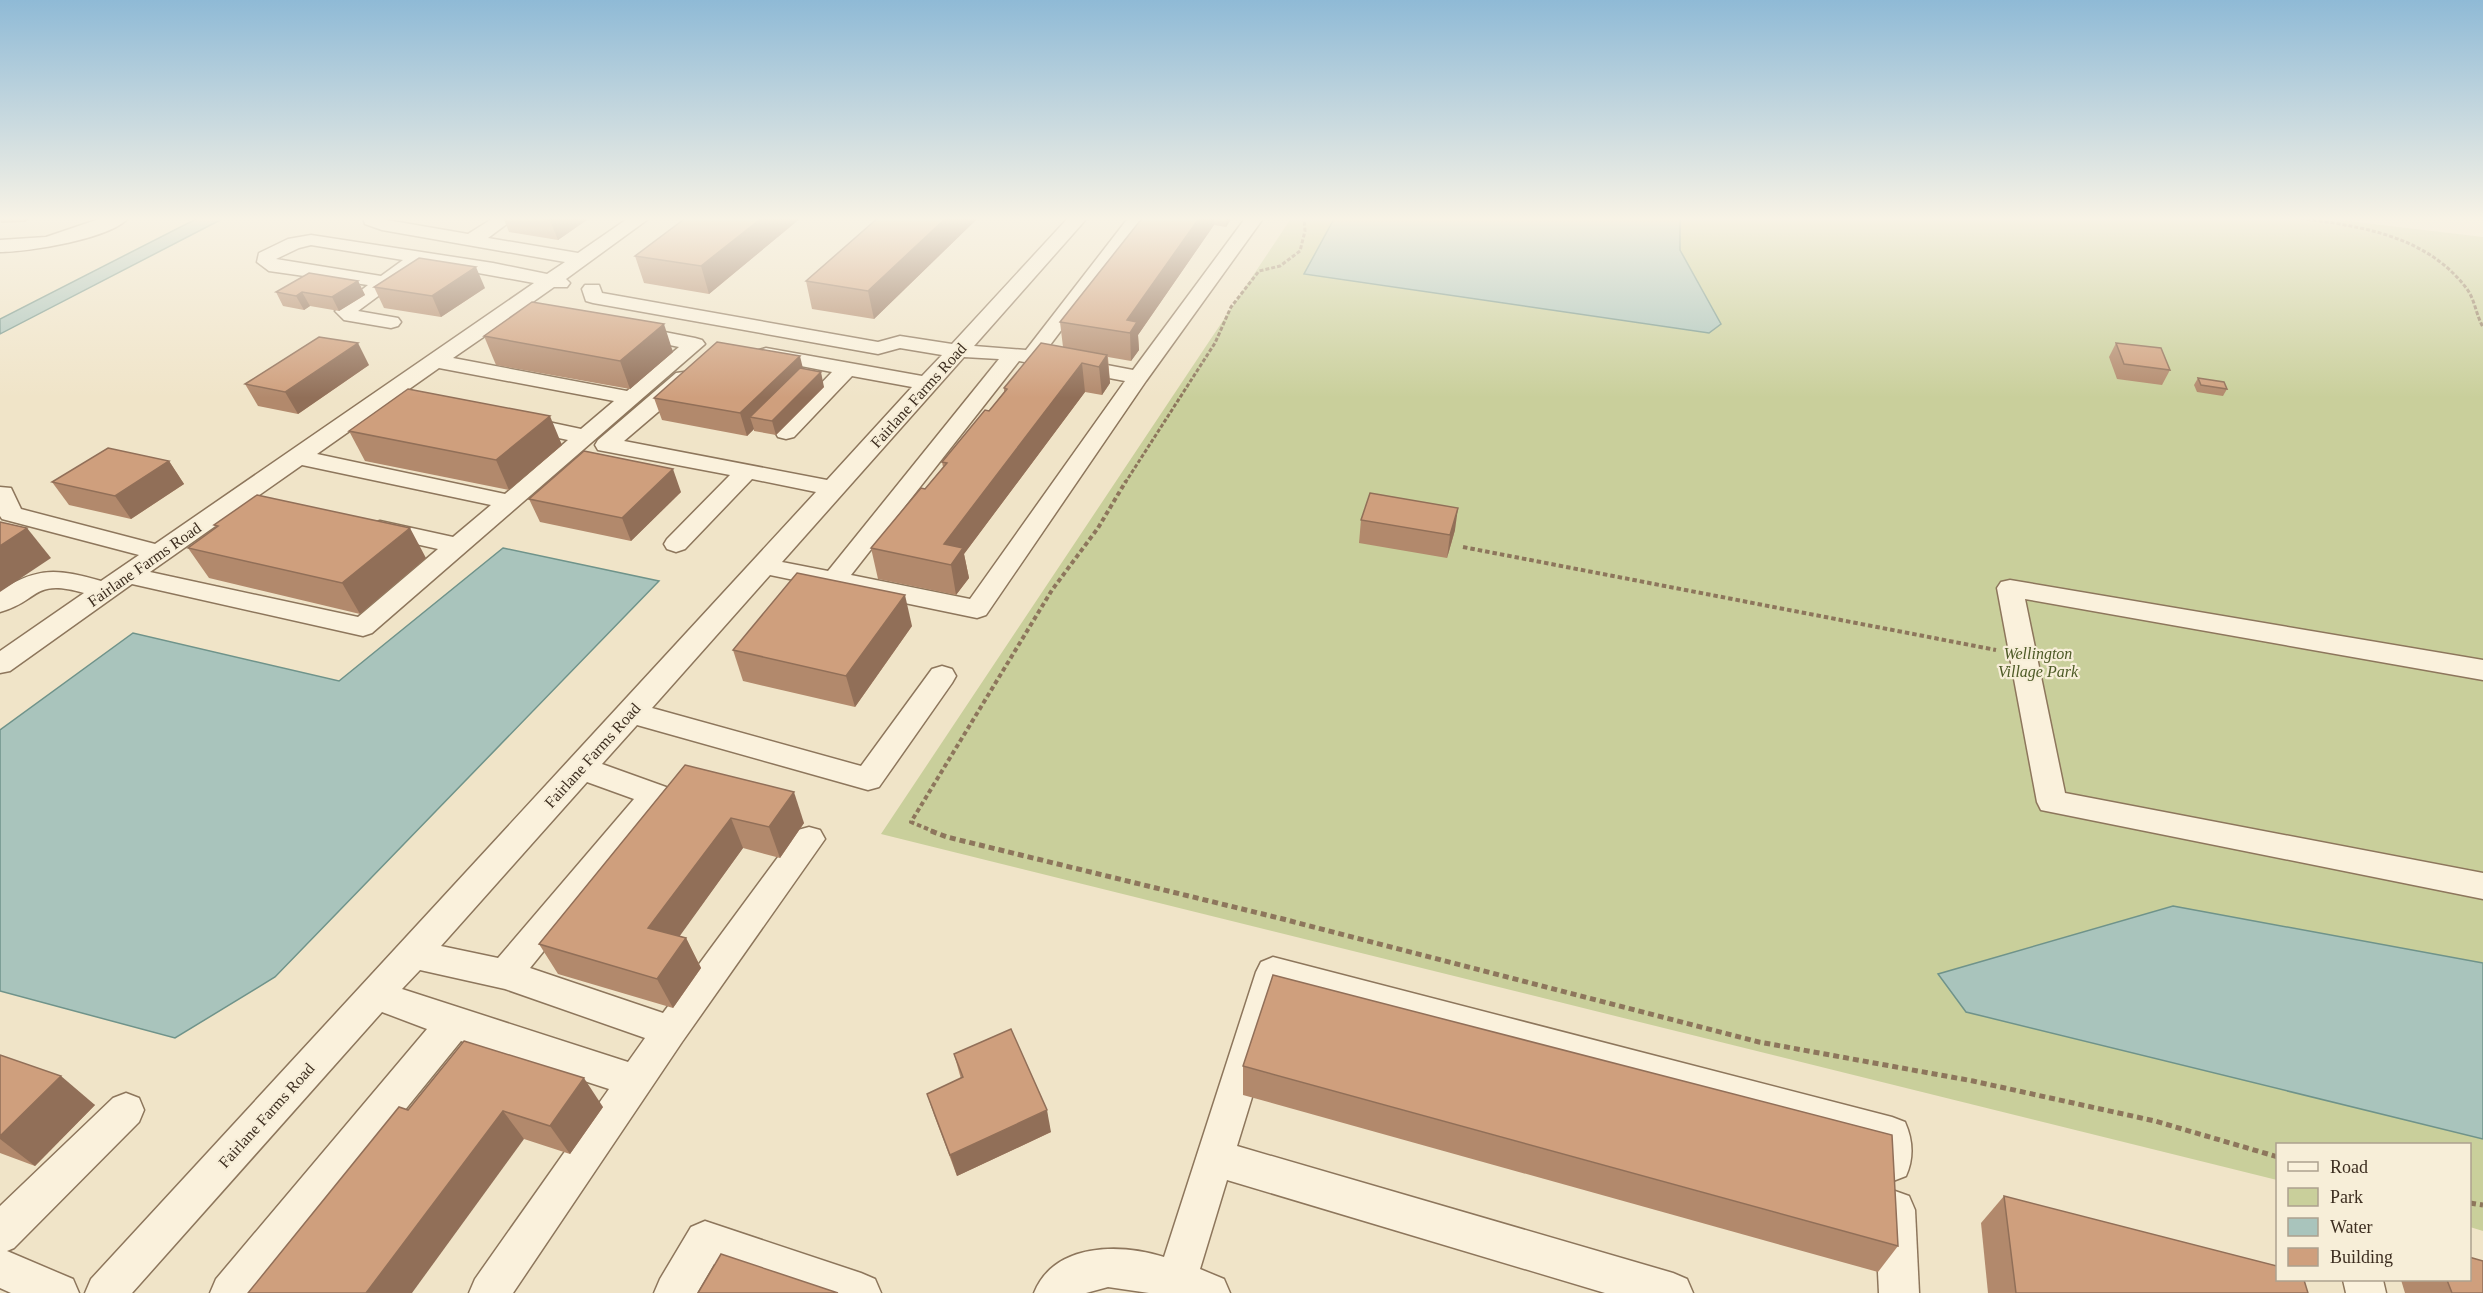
<svg xmlns="http://www.w3.org/2000/svg" width="2483" height="1293" viewBox="0 0 2483 1293" font-family="Georgia,serif">
<rect width="100%" height="100%" fill="#f0e4c8"/>
<polygon fill="#c9cf9b" points="1292,217 2314,217 2483,237 2483,1231 2470,1227 2470,1144 2278,1144 2277,1180 881,834"/>
<g fill="#a9c4bc" stroke="#6f938a" stroke-width="1.5">
<polygon points="200,217 226,217 0,334 0,319"/>
<polygon points="1335,217 1680,217 1680,250 1721,324 1709,333 1304,274"/>
<polygon points="503,548 659,581 275,977 175,1038 0,991 0,730 133,633 339,681"/>
<polygon points="2173,906 2483,963 2483,1139 1966,1012 1938,974"/>
</g>
<g fill="none" stroke-linecap="round" stroke-linejoin="round">
<g stroke="#8d765c" stroke-width="3">
<g id="minor">
<path d="M105 217H129C112 239 27 252 0 252V240L46 237Z"/>
<path d="M363 217H381L387 220 468 234 495 217H516L488 238 578 253 630 217H651L566 279 570 283 567 287H554L527 306 561 314 564 318 561 322 554 324 514 316 453 358 627 391 679 347 627 336 624 332 627 328 634 326 695 338 702 340 705 344 372 633 363 636 132 584 10 671 0 673V651L84 593C32 578 40 601 0 612V591C38 566 59 569 101 581L139 555 2 519 0 516V487L11 488 21 509 155 544 534 283 423 263 358 311 398 318 401 322 398 326 391 328 344 320 335 311 368 285 269 271 257 262 259 253 288 239 311 235 493 263 547 274 565 262 382 230 365 224ZM311 245 403 260 381 276 276 259 299 248ZM439 368 614 401 581 429 520 416 512 418 509 423 512 428 568 440 505 494 317 454ZM302 465 491 505 453 537 380 521 371 524 368 529 371 534 438 549 358 617 150 572Z"/>
<path d="M1069 217H1088L974 346 1026 350 1129 217H1147L1044 353 1133 370 1244 220 1241 217H1260L1262 220 1146 381 986 615 977 618 770 575 652 708 861 766 932 669 942 666 952 669 956 676 952 683 879 787 868 790 637 725 602 764 666 787 670 795 530 968 663 1013 798 830 809 827 820 830 825 839 682 1042 513 1293H469L475 1279 609 1089 461 1041 256 1293H210L216 1279 427 1029 382 1012 132 1293H85L91 1279 816 492 752 479 685 549 676 552 667 549 664 544 667 539 730 475 598 450 595 445 598 440 676 373 684 372 692 373 695 378 692 383 624 441 827 480 912 387 852 376 794 437 786 439 778 437 775 432 832 372 759 358 756 354 759 350 766 348 922 376 942 355 900 348 878 354 593 303 586 301 582 289 585 285H599L602 293 878 342 900 336 952 344ZM964 357 999 359 828 571 782 562ZM1019 361 1125 381 970 599 851 575ZM587 782 634 799 498 958 441 946ZM420 970 505 989 645 1038 628 1062 402 989Z"/>
<polygon points="2010,580 2483,660 2483,680 2025,599 2065,793 2483,873 2483,899 2041,810 2037,802 1997,588 2001,582"/>
<path d="M1273 957 1892 1117 1905 1122C1913 1140 1914 1158 1906 1176L1893 1181 1880 1176 1874 1163V1148L1285 990 1237 1146 1673 1273 1687 1279 1693 1293H1605L1227 1180 1200 1269 1224 1279 1230 1293H1149L1108 1287 1086 1293H1034C1054 1243 1119 1243 1164 1257L1256 972 1261 962Z"/>
<polygon points="126,1093 139,1098 144,1110 139,1122 14,1248 7,1251 73,1279 79,1293 11,1293 0,1288 0,1206 113,1098"/>
<polygon points="1895,1191 1909,1196 1915,1210 1919,1293 1879,1293 1875,1210 1881,1196"/>
<polygon points="705,1221 861,1273 875,1279 881,1293 800,1293 714,1264 697,1293 654,1293 660,1279 691,1227"/>
<polygon points="2343,1280 2383,1280 2386,1293 2346,1293"/>
</g>
</g>
<g stroke="#8d765c" stroke-width="3" stroke-dasharray="4 2" stroke-linecap="butt">
<path d="M2289 217C2354 225 2425 233 2467 289 2475 300 2476 315 2483 327"/>
<polyline points="1125,483 1215,343 1231,307 1259,271 1280,266 1300,251 1305,231 1304,217"/>
</g>
<g stroke="#8d765c" stroke-width="4" stroke-dasharray="4.5 3" stroke-linecap="butt">
<polyline points="1463,547 1996,650"/>
<polyline points="935,832 911,822 1052,590 1098,528 1126,481"/>
</g>
<g stroke="#8d765c" stroke-width="5" stroke-dasharray="6 4" stroke-linecap="butt">
<polyline points="931,831 947,837 1279,918 1759,1042 1973,1081 2155,1121 2278,1157"/>
<polyline points="2470,1203 2483,1205"/>
</g>
<use href="#minor" fill="#faf1dc" fill-rule="evenodd"/>
</g>
<g fill="#b2896c">
<polygon points="0,217 33,217 25,222 1,223"/>
<polygon points="503,217 591,217 558,240 509,232"/>
<polygon points="687,217 802,217 709,294 644,283 635,256"/>
<polygon points="879,217 979,217 874,319 812,309 806,281"/>
<polygon points="1143,217 1232,217 1232,218 1226,227 1214,225 1138,335 1139,350 1131,361 1108,357 1110,383 1102,395 1085,392 964,554 969,578 956,595 878,579 871,548 925,489 943,467 942,462 989,411 1004,392 1004,388 1063,347 1060,322"/>
<polygon points="358,281 365,295 339,311 310,306 304,310 283,306 276,292"/>
<polygon points="374,287 485,288 441,317 384,308"/>
<polygon points="484,336 673,352 630,389 496,365"/>
<polygon points="2116,343 2170,370 2162,385 2117,379 2109,357"/>
<polygon points="369,365 298,414 258,406 245,384"/>
<polygon points="803,369 824,387 776,435 754,431 754,429 747,436 662,420 654,398"/>
<polygon points="2198,378 2227,389 2223,396 2197,392 2194,385"/>
<polygon points="349,431 562,445 509,490 365,461"/>
<polygon points="169,461 184,484 131,519 69,505 52,482"/>
<polygon points="681,492 631,541 540,522 529,499"/>
<polygon points="1361,520 1455,530 1447,558 1359,543"/>
<polygon points="214,525 426,558 360,614 209,578 188,548 216,528"/>
<polygon points="912,626 855,707 743,681 733,650"/>
<polygon points="685,765 804,823 780,858 743,848 679,936 686,938 701,968 673,1008 558,974 539,944"/>
<polygon points="954,1054 1051,1132 957,1176 934,1115 927,1094 961,1079"/>
<polygon points="0,1055 95,1105 35,1166 0,1153"/>
<polygon points="1243,1066 1898,1246 1878,1272 1243,1095"/>
<polygon points="603,1107 570,1154 524,1139 408,1110"/>
<polygon points="2004,1196 2308,1293 1988,1293 1981,1223"/>
<polygon points="2401,1280 2469,1280 2483,1293 2405,1293"/>
</g>
<g fill="#916f58">
<polygon points="22,217 33,217 25,222"/>
<polygon points="554,217 591,217 558,240 550,220"/>
<polygon points="763,217 802,217 709,294 701,266"/>
<polygon points="947,217 979,217 874,319 868,291"/>
<polygon points="1200,217 1214,217 1214,225 1138,335 1139,350 1131,361 1130,333 1127,320"/>
<polygon points="1226,217 1232,217 1226,227"/>
<polygon points="476,267 485,288 441,317 432,296"/>
<polygon points="358,281 365,295 339,311 332,297"/>
<polygon points="302,292 310,306 304,310 296,296"/>
<polygon points="664,324 673,352 630,389 620,361"/>
<polygon points="358,343 369,365 298,414 285,392"/>
<polygon points="1107,355 1110,383 1102,395 1099,367"/>
<polygon points="800,356 805,377 750,417 754,429 747,436 740,413"/>
<polygon points="1082,363 1085,392 964,554 969,578 956,595 951,565 944,544"/>
<polygon points="821,372 824,387 776,435 772,421"/>
<polygon points="550,416 562,445 509,490 496,460"/>
<polygon points="169,461 184,484 131,519 115,496"/>
<polygon points="673,469 681,492 631,541 622,518"/>
<polygon points="1458,508 1455,530 1447,558 1450,535"/>
<polygon points="27,528 51,558 0,592 0,546"/>
<polygon points="410,528 426,558 360,614 342,583"/>
<polygon points="905,595 912,626 855,707 846,676"/>
<polygon points="794,792 804,823 780,858 769,827"/>
<polygon points="731,818 743,848 664,958 648,928"/>
<polygon points="686,938 701,968 673,1008 657,979"/>
<polygon points="61,1076 95,1105 35,1166 0,1139 0,1136"/>
<polygon points="584,1078 603,1107 570,1154 550,1126"/>
<polygon points="1047,1110 1051,1132 957,1176 950,1155"/>
<polygon points="503,1111 524,1139 412,1293 366,1293"/>
</g>
<g fill="#cf9f7d" stroke="#916f58" stroke-width="1.5">
<polygon points="534,217 554,217 550,220"/>
<polygon points="687,217 763,217 701,266 635,256"/>
<polygon points="879,217 947,217 868,291 806,281"/>
<polygon points="1143,217 1200,217 1127,320 1137,322 1130,333 1060,322"/>
<polygon points="419,258 476,267 432,296 374,287"/>
<polygon points="309,273 358,281 332,297 302,292 296,296 276,292"/>
<polygon points="532,302 664,324 620,361 484,336"/>
<polygon points="319,337 358,343 285,392 245,384"/>
<polygon points="717,342 800,356 740,413 654,398"/>
<polygon points="1041,343 1107,355 1099,367 1082,363 944,544 963,548 951,565 871,548 921,488 925,489 947,463 942,462 985,410 989,411 1007,389 1004,388"/>
<polygon points="2116,343 2161,348 2170,370 2124,364"/>
<polygon points="800,368 821,372 772,421 750,417"/>
<polygon points="2198,378 2224,382 2227,389 2201,385"/>
<polygon points="408,389 550,416 496,460 349,431"/>
<polygon points="108,448 169,461 115,496 52,482"/>
<polygon points="584,451 673,469 622,518 529,499"/>
<polygon points="1370,493 1458,508 1450,535 1361,520"/>
<polygon points="257,495 410,528 342,583 188,548 218,526 214,525"/>
<polygon points="0,522 27,528 0,546"/>
<polygon points="797,573 905,595 846,676 733,650"/>
<polygon points="685,765 794,792 769,827 731,818 648,928 686,938 657,979 539,944"/>
<polygon points="1273,975 1892,1135 1898,1246 1243,1066"/>
<polygon points="1011,1029 1047,1110 950,1155 927,1094 963,1077 954,1054"/>
<polygon points="464,1041 584,1078 550,1126 503,1111 366,1293 248,1293 399,1107 408,1110"/>
<polygon points="0,1055 61,1076 0,1136"/>
<polygon points="2004,1196 2277,1266 2277,1280 2304,1280 2308,1293 2016,1293"/>
<polygon points="721,1254 838,1293 698,1293"/>
<polygon points="2469,1257 2483,1261 2483,1293 2452,1293 2447,1280 2469,1280"/>
</g>
<linearGradient id="sky" x2="0" y2="1"><stop stop-color="#8fbad6"/><stop offset="0.55" stop-color="#f8f3e6"/><stop offset="1" stop-color="#f8f3e6" stop-opacity="0"/></linearGradient>
<rect width="2483" height="398" fill="url(#sky)"/>
<g text-anchor="middle" stroke-width="4.5" stroke-linejoin="round" paint-order="stroke">
<g font-size="16" fill="#3d2e20" stroke="#f7eed8">
<text transform="translate(918 395) rotate(-48)" y="6">Fairlane Farms Road</text>
<text transform="translate(144 564) rotate(-35)" y="6">Fairlane Farms Road</text>
<text transform="translate(592 755) rotate(-48)" y="6">Fairlane Farms Road</text>
<text transform="translate(266 1115) rotate(-48)" y="6">Fairlane Farms Road</text>
</g>
<g font-size="16" font-style="italic" fill="#4d5a26" stroke="#f7eed8">
<text x="2038" y="659">Wellington<tspan x="2038" dy="18">Village Park</tspan></text>
</g>
</g>
<rect x="2276" y="1143" width="195" height="138" fill="#f7eed8" stroke="#ada18e" stroke-width="1.5"/>
<rect x="2288" y="1162" width="30" height="9" fill="#faf1dc" stroke="#ada18e" stroke-width="1.5"/>
<text x="2330" y="1173" font-size="18" fill="#3d2e20">Road</text>
<rect x="2288" y="1188" width="30" height="18" fill="#c9cf9b" stroke="#ada18e" stroke-width="1.5"/>
<text x="2330" y="1203" font-size="18" fill="#3d2e20">Park</text>
<rect x="2288" y="1218" width="30" height="18" fill="#a9c4bc" stroke="#ada18e" stroke-width="1.5"/>
<text x="2330" y="1233" font-size="18" fill="#3d2e20">Water</text>
<rect x="2288" y="1248" width="30" height="18" fill="#cf9f7d" stroke="#ada18e" stroke-width="1.5"/>
<text x="2330" y="1263" font-size="18" fill="#3d2e20">Building</text>
</svg>
